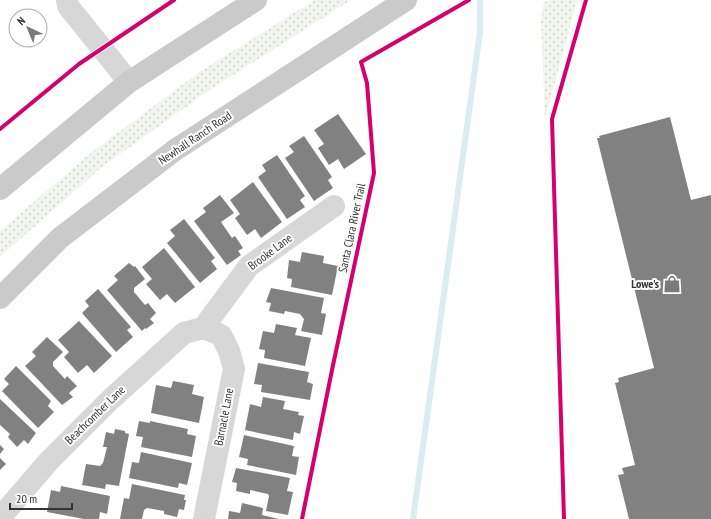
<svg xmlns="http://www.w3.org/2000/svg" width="711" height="519" viewBox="0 0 711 519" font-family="'PT Sans Narrow',sans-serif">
<defs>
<pattern id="grass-dots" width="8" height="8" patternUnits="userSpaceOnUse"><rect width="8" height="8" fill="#f1f5ed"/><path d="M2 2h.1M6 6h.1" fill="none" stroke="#cfd2cc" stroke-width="1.8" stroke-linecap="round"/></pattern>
</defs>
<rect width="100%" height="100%" fill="#fff"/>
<g fill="url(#grass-dots)">
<polygon points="315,0 351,0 211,89 103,166 0,257 0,231 92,152 201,71"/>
<polygon points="550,0 577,0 545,119 541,20 544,2 549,1"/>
</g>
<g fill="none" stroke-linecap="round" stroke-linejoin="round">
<polyline stroke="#ddebf3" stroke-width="6" points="413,519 480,32 480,0"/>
</g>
<g fill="#818181">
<polygon points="338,114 366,154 344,169 338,159 329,165 318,148 324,144 314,130"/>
<polygon points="670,117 691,200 711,195 711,519 629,519 618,475 624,474 622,468 635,465 615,383 619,382 618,378 654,368 597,138 600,138 599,136"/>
<polygon points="304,136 332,177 328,180 333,188 314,201 285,158 294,152 289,146"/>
<polygon points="277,155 305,196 300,200 305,207 287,219 258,177 266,171 262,165"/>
<polygon points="253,182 282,222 261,238 255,229 247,235 235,218 240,214 230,200"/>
<polygon points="220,195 234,213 221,222 232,238 235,236 243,248 238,251 241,255 227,265 194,221 206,212 203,208"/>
<polygon points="184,219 215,258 211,261 217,269 200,283 167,243 175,236 170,230"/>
<polygon points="164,248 195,287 175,303 167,294 160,300 146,284 152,279 142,267"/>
<polygon points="302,252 324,256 323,263 338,266 332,295 291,287 292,279 287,278 289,260 300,262"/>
<polygon points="129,263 134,267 135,266 145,279 134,288 134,292 145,305 148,303 156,313 150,319 154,323 146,329 145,328 142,331 107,290 118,280 114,276"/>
<polygon points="271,288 324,298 321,313 326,314 322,335 301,331 304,319 300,314 285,311 284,314 269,311 271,303 266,302"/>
<polygon points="98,289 131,327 127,330 133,337 116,352 82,313 89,306 85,301"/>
<polygon points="79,321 112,356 94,373 87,365 78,373 64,357 69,352 58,340"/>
<polygon points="276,324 297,328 295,335 311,338 305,366 264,358 265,350 259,349 263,331 274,333"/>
<polygon points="47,337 63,352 53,362 53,366 65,379 67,376 77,386 69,393 73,397 62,405 25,366 36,356 32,352"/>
<polygon points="258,363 309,372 307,382 313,384 310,400 261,392 262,385 254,384"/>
<polygon points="16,366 51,401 48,406 54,412 38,428 2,391 9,384 4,379"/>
<polygon points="173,381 194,385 192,394 204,397 199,423 151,413 156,385 171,388"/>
<polygon points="263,397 285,401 283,409 299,412 298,415 304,416 300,434 294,432 293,440 245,430 250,404 261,407"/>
<polygon points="0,399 36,433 28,444 24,440 17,447 8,437 10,434 0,425"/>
<polygon points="139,421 150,423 150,421 188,429 187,434 196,436 192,457 141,447 143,437 136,436"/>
<polygon points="115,429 125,431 125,433 129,434 119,486 106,484 105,489 82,485 86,464 100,466 103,463 107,447 103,447 106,432 114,434"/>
<polygon points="244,435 294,446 292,456 299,457 296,475 247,465 248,459 239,457"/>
<polygon points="0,445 4,449 0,454"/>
<polygon points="141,452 192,463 187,485 179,483 178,488 129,478 132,462 139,463"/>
<polygon points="0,458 6,464 0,470"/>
<polygon points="236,468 290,478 287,491 293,492 288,515 266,511 269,496 268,494 250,490 250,494 236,491 237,483 232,482"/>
<polygon points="132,484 185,495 184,500 186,500 184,510 179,509 177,517 164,514 164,511 147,508 144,510 142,519 120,519 124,498 129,499"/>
<polygon points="61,486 110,496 107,514 100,512 99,519 84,519 47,512 51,490 60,492"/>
<polygon points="242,503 263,508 262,515 279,519 228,519 229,511 240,513"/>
</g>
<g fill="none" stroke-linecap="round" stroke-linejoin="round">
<g stroke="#d7d7d7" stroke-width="22">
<polyline points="67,0 68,6 129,82"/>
<polyline points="203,328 221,335 229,351 234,369 204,519"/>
<polyline points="203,328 249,266 334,206"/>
<polyline points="0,518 48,462 110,400 184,333 203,328"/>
</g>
<g stroke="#cacaca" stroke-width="22">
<polyline points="0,189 129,82 256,0"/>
<polyline points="0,298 60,238 175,150 406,0"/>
</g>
<g stroke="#fff" stroke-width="6">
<g id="cycleway">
<polyline points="0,129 79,64 174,0"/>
<polyline points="302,519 332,370 374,173 367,83 361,62 469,0"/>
<polyline points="564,519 552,119 586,0"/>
</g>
</g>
<use href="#cycleway" stroke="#d6006c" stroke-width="4"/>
</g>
<defs>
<g id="shop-bare" transform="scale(1.38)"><path d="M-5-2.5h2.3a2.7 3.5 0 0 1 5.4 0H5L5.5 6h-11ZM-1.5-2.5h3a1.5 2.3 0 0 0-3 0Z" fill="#7a7a7a" stroke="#fff" stroke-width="2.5" paint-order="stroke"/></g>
</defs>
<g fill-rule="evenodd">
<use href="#shop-bare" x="672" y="284"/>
</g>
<g text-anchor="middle" stroke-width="4" stroke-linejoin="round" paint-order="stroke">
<g font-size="12" fill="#333" stroke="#fff">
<text transform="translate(195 138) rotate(-34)" y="4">Newhall Ranch Road</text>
<text transform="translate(352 228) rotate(-78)" y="4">Santa Clara River Trail</text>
<text transform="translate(270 252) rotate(-37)" y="4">Brooke Lane</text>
<text transform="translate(95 415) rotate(-44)" y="4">Beachcomber Lane</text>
<text transform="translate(224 417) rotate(-79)" y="4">Barnacle Lane</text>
</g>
<g font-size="12" font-weight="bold" fill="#333" stroke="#fff" text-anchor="end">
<text x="659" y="288">Lowe's</text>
</g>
</g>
<g transform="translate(28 28) rotate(316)"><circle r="19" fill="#ffffff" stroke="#adadad"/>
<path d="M0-3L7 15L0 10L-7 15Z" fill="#7a7a7a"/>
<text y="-6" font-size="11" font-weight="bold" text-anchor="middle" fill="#333333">N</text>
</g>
<path d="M10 503v6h62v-6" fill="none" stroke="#333333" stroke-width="2"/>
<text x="16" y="503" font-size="12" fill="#333333" stroke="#ffffff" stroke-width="3" paint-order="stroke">20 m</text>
</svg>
